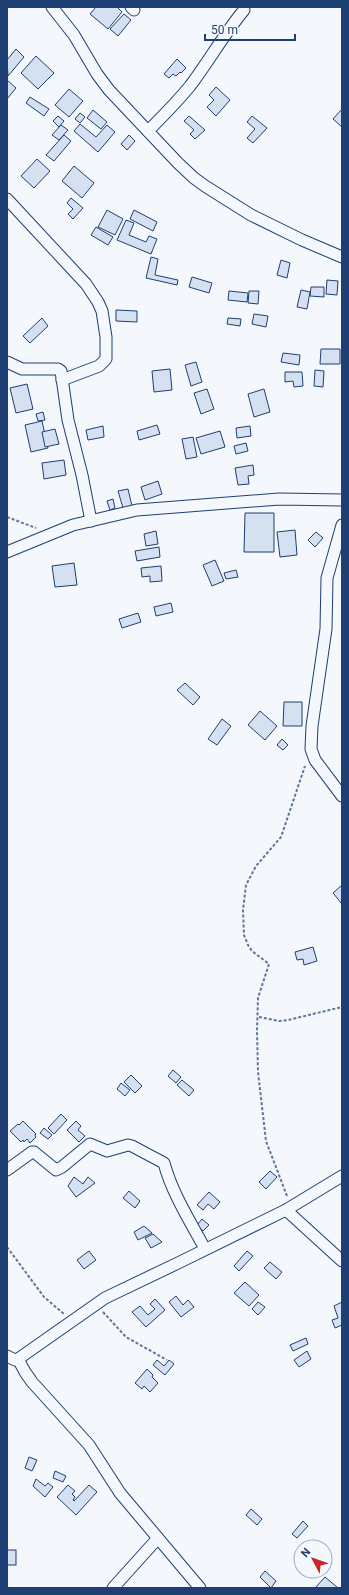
<svg xmlns="http://www.w3.org/2000/svg" width="349" height="1595" viewBox="0 0 349 1595" font-family="Roboto,sans-serif">
<rect width="100%" height="100%" fill="#f4f7fb"/>
<g fill="#d5e0f0" stroke="#1d3f73">
<polygon points="96,7 117,7 122,12 108,29 90,14"/>
<polygon points="124,14 131,20 118,36 110,29"/>
<polygon points="16,49 24,57 8,76 7,60"/>
<polygon points="36,56 54,73 38,89 21,73"/>
<polygon points="177,59 186,68 181,73 180,72 176,76 173,74 169,78 164,74"/>
<polygon points="7,80 16,88 7,99"/>
<polygon points="216,87 230,100 216,116 207,107 214,100 209,95"/>
<polygon points="69,89 83,101 69,117 55,105"/>
<polygon points="30,97 49,109 44,116 26,103"/>
<polygon points="342,109 342,127 333,119"/>
<polygon points="93,110 107,122 101,129 87,118"/>
<polygon points="80,113 85,117 80,123 75,119"/>
<polygon points="58,116 64,121 59,127 53,121"/>
<polygon points="189,116 205,130 195,139 190,134 194,130 184,121"/>
<polygon points="252,116 267,128 253,143 247,138 255,129 247,122"/>
<polygon points="80,124 96,137 107,125 115,132 98,152 74,131"/>
<polygon points="61,125 68,130 59,140 52,135"/>
<polygon points="64,135 71,141 54,161 46,155"/>
<polygon points="129,135 135,141 127,150 121,144"/>
<polygon points="37,159 50,171 34,188 21,176"/>
<polygon points="74,166 94,183 82,198 62,181"/>
<polygon points="71,198 83,208 73,219 68,214 73,209 67,203"/>
<polygon points="107,210 123,219 115,235 98,227"/>
<polygon points="134,210 157,222 153,231 130,219"/>
<polygon points="126,220 134,223 129,235 146,242 149,236 157,239 151,254 117,240"/>
<polygon points="96,227 113,237 108,245 91,235"/>
<polygon points="151,257 158,259 155,275 178,280 177,285 146,278"/>
<polygon points="281,260 290,263 287,278 277,275"/>
<polygon points="192,277 212,283 209,293 189,287"/>
<polygon points="327,280 338,281 337,295 326,294"/>
<polygon points="311,287 324,287 324,297 310,296"/>
<polygon points="301,290 310,292 307,309 297,307"/>
<polygon points="229,291 248,293 247,302 228,300"/>
<polygon points="249,291 259,291 258,304 248,303"/>
<polygon points="116,310 137,311 137,322 116,321"/>
<polygon points="254,314 268,316 266,327 252,324"/>
<polygon points="42,318 48,326 30,343 23,336"/>
<polygon points="228,318 241,319 240,326 227,324"/>
<polygon points="321,349 340,349 340,364 320,364"/>
<polygon points="283,353 300,355 299,365 281,362"/>
<polygon points="196,362 202,382 191,386 185,365"/>
<polygon points="170,369 172,390 154,392 152,371"/>
<polygon points="315,370 324,371 323,387 314,386"/>
<polygon points="285,372 302,372 303,386 294,387 293,381 285,382"/>
<polygon points="27,384 33,409 16,413 10,388"/>
<polygon points="207,389 214,409 201,414 194,393"/>
<polygon points="264,389 270,412 254,417 248,394"/>
<polygon points="43,412 45,420 38,421 36,414"/>
<polygon points="42,421 48,448 31,452 25,425"/>
<polygon points="157,425 160,434 139,440 137,431"/>
<polygon points="103,426 104,437 88,440 86,430"/>
<polygon points="250,426 251,436 237,438 236,428"/>
<polygon points="55,429 59,444 45,447 42,432"/>
<polygon points="220,431 225,447 201,454 196,438"/>
<polygon points="193,437 197,457 186,459 182,439"/>
<polygon points="246,443 248,451 236,454 234,446"/>
<polygon points="64,460 66,475 44,479 42,463"/>
<polygon points="253,465 254,475 248,476 249,484 238,485 235,468"/>
<polygon points="158,481 162,494 145,500 141,487"/>
<polygon points="128,489 132,506 123,508 118,491"/>
<polygon points="113,499 115,508 110,510 107,501"/>
<polygon points="245,513 274,513 274,552 244,552"/>
<polygon points="295,530 297,555 280,557 277,532"/>
<polygon points="156,531 158,544 146,546 144,534"/>
<polygon points="316,532 323,538 315,547 308,540"/>
<polygon points="159,547 160,557 137,561 135,551"/>
<polygon points="215,560 224,581 212,586 203,565"/>
<polygon points="74,563 77,585 55,587 52,566"/>
<polygon points="161,566 162,581 150,582 150,576 142,577 141,568"/>
<polygon points="236,570 238,577 226,579 224,573"/>
<polygon points="171,603 173,612 156,616 154,607"/>
<polygon points="138,613 141,622 122,628 119,619"/>
<polygon points="185,683 200,697 193,705 177,690"/>
<polygon points="284,702 302,702 302,726 283,726"/>
<polygon points="260,711 277,726 265,740 248,725"/>
<polygon points="222,719 231,726 217,745 208,739"/>
<polygon points="282,739 288,745 283,750 277,745"/>
<polygon points="342,885 342,904 333,893"/>
<polygon points="313,947 317,961 304,965 303,959 297,960 295,952"/>
<polygon points="173,1070 181,1077 176,1083 168,1076"/>
<polygon points="131,1075 142,1086 135,1093 124,1082"/>
<polygon points="182,1080 194,1090 189,1096 177,1085"/>
<polygon points="121,1083 130,1090 125,1096 117,1089"/>
<polygon points="61,1114 67,1120 54,1134 48,1128"/>
<polygon points="23,1121 36,1134 35,1135 36,1137 30,1143 27,1139 24,1142 23,1140 21,1142 10,1131 18,1124 19,1125"/>
<polygon points="76,1121 81,1126 78,1130 85,1136 79,1142 67,1130"/>
<polygon points="44,1128 52,1135 48,1139 40,1133"/>
<polygon points="270,1171 277,1177 266,1189 259,1182"/>
<polygon points="74,1177 83,1184 88,1177 95,1183 76,1197 68,1186"/>
<polygon points="129,1191 140,1201 135,1208 123,1198"/>
<polygon points="209,1192 220,1202 214,1209 208,1204 203,1210 197,1205"/>
<polygon points="202,1219 209,1225 203,1231 197,1225"/>
<polygon points="144,1226 152,1233 138,1240 134,1232"/>
<polygon points="153,1234 162,1242 151,1248 145,1238"/>
<polygon points="89,1251 96,1260 84,1269 77,1260"/>
<polygon points="247,1251 253,1256 239,1271 234,1266"/>
<polygon points="270,1262 282,1272 276,1279 264,1268"/>
<polygon points="245,1282 259,1295 249,1306 234,1293"/>
<polygon points="176,1296 183,1305 188,1300 194,1307 181,1317 169,1302"/>
<polygon points="155,1299 165,1310 146,1327 132,1312 140,1306 148,1315 155,1309 150,1304"/>
<polygon points="258,1302 265,1307 258,1315 252,1309"/>
<polygon points="342,1302 342,1325 335,1328 332,1320 338,1318 334,1306"/>
<polygon points="306,1338 308,1344 293,1351 290,1345"/>
<polygon points="307,1351 311,1359 299,1367 294,1360"/>
<polygon points="157,1360 164,1366 169,1360 174,1364 165,1375 153,1365"/>
<polygon points="147,1369 153,1375 152,1377 158,1383 150,1392 144,1386 142,1389 135,1383"/>
<polygon points="29,1457 37,1460 32,1471 25,1468"/>
<polygon points="55,1471 66,1476 63,1482 53,1478"/>
<polygon points="36,1479 45,1486 48,1483 53,1487 45,1497 33,1486"/>
<polygon points="68,1485 75,1491 72,1494 75,1497 73,1500 74,1501 89,1485 97,1492 76,1515 57,1497"/>
<polygon points="251,1509 262,1519 257,1525 246,1515"/>
<polygon points="303,1521 308,1526 297,1538 292,1534"/>
<rect x="7" y="1550" width="9" height="15"/>
<polygon points="265,1571 276,1581 271,1588 260,1577"/>
<polygon points="325,1577 338,1588 315,1588"/>
</g>
<g fill="none" stroke-linecap="round" stroke-linejoin="round">
<g stroke="#1d3f73" stroke-width="13">
<g id="minor">
<polyline points="52,7 74,35 97,74 109,90 178,163 194,178 205,186 251,215 302,240 342,257"/>
<polyline points="131,7 134,10"/>
<path d="M148 131C162 117 177 102 190 86 209 61 224 34 244 10"/>
<polyline points="7,199 86,284 98,302 102,311 106,337 106,359 99,366 62,380"/>
<polyline points="7,362 22,369 58,369 61,371 68,420 82,475 91,521"/>
<polyline points="342,525 327,578 326,629 312,726 311,749 315,760 342,796"/>
<polyline points="7,552 73,525 137,510 279,499 342,500"/>
<path d="M7 1170 32 1152H34L56 1170 62 1167 90 1144 107 1151 128 1145 132 1146 164 1163C172 1193 190 1221 205 1249"/>
<polyline points="286,1210 342,1261"/>
<polyline points="7,1356 15,1360 18,1359 105,1298 178,1263 286,1210 342,1176"/>
<polyline points="18,1359 25,1372 32,1382 89,1445 120,1493 200,1588"/>
<polyline points="113,1588 158,1538"/>
</g>
</g>
<g stroke="#5e769c" stroke-width="2" stroke-dasharray="3 2" stroke-linecap="butt">
<polyline points="7,517 36,528"/>
<polyline points="259,1017 279,1021 288,1020 342,1007"/>
<polyline points="287,1196 266,1141 258,1072 257,1031 258,998 269,964 252,951 248,945 244,935 243,910 246,885 256,866 281,837 305,766"/>
<polyline points="7,1247 44,1297 64,1314"/>
<polyline points="103,1312 126,1337 167,1360"/>
</g>
<use href="#minor" stroke="#f4f7fb" stroke-width="11"/>
</g>
<rect width="349" height="1595" fill="none" stroke="#1d3f73" stroke-width="16"/>
<g transform="translate(313 1559) rotate(311)"><circle r="19" fill="#f4f7fb" stroke="#9eadc5"/>
<path d="M0-3L7 15L0 10L-7 15Z" fill="#c62828"/>
<text y="-6" font-size="11" font-weight="bold" text-anchor="middle" fill="#1d3f73">N</text>
</g>
<path d="M205 34v6h90v-6" fill="none" stroke="#1d3f73" stroke-width="2"/>
<text x="211" y="34" font-size="12" fill="#1d3f73" stroke="#f4f7fb" stroke-width="3" paint-order="stroke">50 m</text>
</svg>
